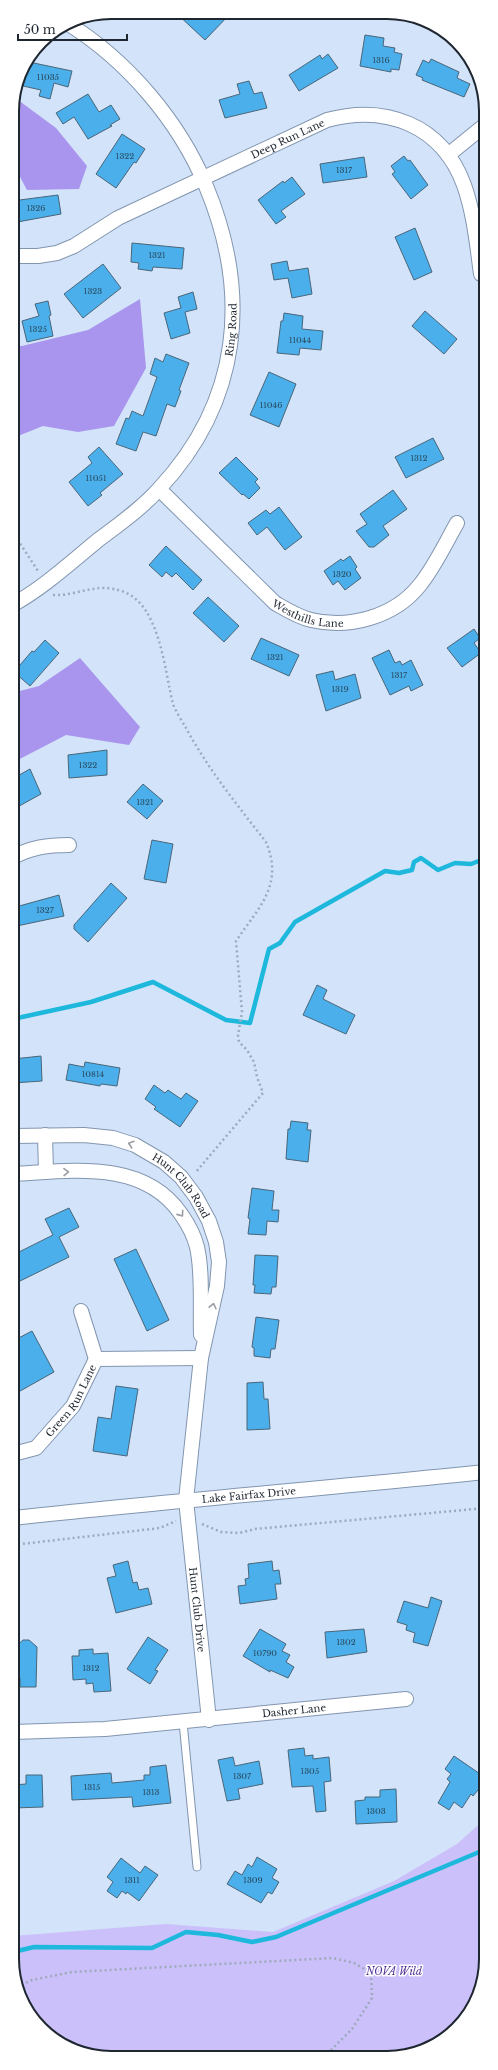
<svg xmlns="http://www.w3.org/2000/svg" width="498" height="2070" viewBox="0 0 498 2070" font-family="'Libre Baskerville',serif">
<rect width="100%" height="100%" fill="#d3e4fa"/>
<polygon fill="#cbc0f9" points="486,1818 486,1965 479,1997 461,2024 436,2045 400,2057 91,2056 41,2029 22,2003 13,1972 13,1936 166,1924 273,1932 394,1881 457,1844"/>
<g fill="#a995ed">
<polygon points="14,97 56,128 87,166 79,189 27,190 12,162 12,105"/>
<polygon points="140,299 146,368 114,426 78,432 43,426 13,438 12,346 22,346 88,330"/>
<polygon points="80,658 140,727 129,745 66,735 12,763 12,693 39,686"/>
</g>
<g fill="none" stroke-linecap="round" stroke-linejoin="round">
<g stroke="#1db8dc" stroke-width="4.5">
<polyline points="13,1019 91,1002 153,982 226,1020 250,1023 269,949 280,943 295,922 385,871 399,873 412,870 414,862 421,858 438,870 455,863 471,864 484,859 485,854"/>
<polyline points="13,1952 34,1947 152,1948 186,1932 218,1935 252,1942 276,1937 484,1850"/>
</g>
</g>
<g fill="#4aafea" stroke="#4a6679">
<polygon points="175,12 212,13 231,13 205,40"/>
<polygon points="365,35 384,38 383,46 395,48 394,52 402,54 399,70 391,69 391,72 360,66"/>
<polygon points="328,54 338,68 299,91 289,75 320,55 322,59"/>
<polygon points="431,59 459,72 457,78 470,84 464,97 422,80 423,78 416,75 423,60 429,63"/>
<polygon points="29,62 72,71 68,87 54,83 50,99 39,96 41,90 23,86"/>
<polygon points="249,81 254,94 262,92 267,108 225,118 219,100 240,94 237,84"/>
<polygon points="88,94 99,112 111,105 120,119 110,125 112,126 88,139 74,117 63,124 56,113"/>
<polygon points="122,134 145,149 136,163 134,162 116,188 96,174"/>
<polygon points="404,156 408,161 410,160 428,185 411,199 392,174 395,172 391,166"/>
<polygon points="364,157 367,177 323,183 320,164"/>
<polygon points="292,177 305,194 281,211 286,217 276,224 258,200 283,181 284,183"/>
<polygon points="58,195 61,214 12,223 12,201"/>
<polygon points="415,228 432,272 414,280 395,237"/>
<polygon points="132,243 184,248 182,269 153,267 152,271 138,269 139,263 131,262"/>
<polygon points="287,261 289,271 308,268 312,294 292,298 288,278 274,280 271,264"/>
<polygon points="103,264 121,288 83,318 64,294"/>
<polygon points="193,292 197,309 185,312 190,333 171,339 164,313 181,308 178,297"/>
<polygon points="48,301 51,315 49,316 53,336 27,342 22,321 39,316 35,304"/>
<polygon points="425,311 457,339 444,354 412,326"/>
<polygon points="284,313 303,316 302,329 323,331 321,350 300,348 299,355 277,353 281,321 283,321"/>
<polygon points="166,354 189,363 179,390 181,391 175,407 167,404 156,436 143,432 136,451 116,444 126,418 129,419 132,411 143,416 157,377 150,374 155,358 163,362"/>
<polygon points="269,372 296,384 279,427 250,415"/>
<polygon points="433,438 444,459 406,478 395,457"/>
<polygon points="99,447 123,474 100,493 102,495 88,506 69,482 92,463 88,457"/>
<polygon points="236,457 258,479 255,482 260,488 249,499 243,494 242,495 219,473"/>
<polygon points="393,490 407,509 383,526 389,535 374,547 369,547 356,531 367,524 360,514"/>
<polygon points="279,507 302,537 285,550 267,527 257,535 248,523 266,510 270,514"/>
<polygon points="166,546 202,580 193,590 176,573 172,577 166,572 162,577 149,565"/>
<polygon points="350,556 357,567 355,569 361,578 345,590 338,581 333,585 324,571 341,559 343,561"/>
<polygon points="208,597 239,626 224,642 193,613"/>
<polygon points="474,629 480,638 474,643 481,653 462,667 447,648"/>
<polygon points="261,638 299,655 289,676 251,659"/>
<polygon points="45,640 59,653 30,686 14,672 32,651 34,652"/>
<polygon points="389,650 395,663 400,661 402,665 411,660 423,685 411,691 409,686 390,695 372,658"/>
<polygon points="333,671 335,680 355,674 361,698 326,711 316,675"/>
<polygon points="107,750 107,775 69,778 68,755"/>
<polygon points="30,769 41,794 12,810 12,779"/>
<polygon points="143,784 163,801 147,819 127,802"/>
<polygon points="152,840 173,844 166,883 144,879"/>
<polygon points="111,883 127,898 88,942 74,929 74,925"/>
<polygon points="59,895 64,916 12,927 12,908"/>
<polygon points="317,985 327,990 323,999 355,1015 346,1034 303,1015"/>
<polygon points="41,1056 42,1081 13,1083 13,1059"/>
<polygon points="85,1062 120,1068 117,1086 101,1084 100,1086 66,1080 69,1064 84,1067"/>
<polygon points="154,1085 165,1093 168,1090 181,1099 186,1093 198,1101 180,1127 154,1109 156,1107 145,1099"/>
<polygon points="291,1121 308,1123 307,1130 311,1130 308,1162 286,1159 288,1129 290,1129"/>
<polygon points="252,1188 274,1191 272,1210 279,1210 278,1222 267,1221 266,1235 248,1234 250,1219 248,1218"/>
<polygon points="69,1208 79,1227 59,1237 69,1257 18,1282 17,1279 13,1281 13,1255 53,1235 45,1219"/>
<polygon points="136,1249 169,1320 147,1331 114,1259"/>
<polygon points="255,1255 278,1256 276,1287 272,1287 271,1294 254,1293 255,1285 253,1285"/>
<polygon points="256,1317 279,1320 275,1349 271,1349 270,1358 254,1356 254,1348 252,1347"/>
<polygon points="32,1331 54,1372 13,1395 13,1341"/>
<polygon points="263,1382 264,1399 268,1399 270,1429 247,1430 247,1383"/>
<polygon points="116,1386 138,1389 127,1456 93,1451 98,1417 111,1419"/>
<polygon points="128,1561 133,1583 137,1582 139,1590 148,1588 152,1604 116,1613 107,1578 116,1576 113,1565"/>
<polygon points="272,1561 273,1571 279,1570 281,1584 275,1584 277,1599 240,1604 238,1586 246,1585 245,1579 249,1578 248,1564"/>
<polygon points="431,1597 442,1601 428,1646 413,1642 415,1633 406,1630 407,1625 397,1622 404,1601 428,1608"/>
<polygon points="260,1629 286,1644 282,1651 290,1655 286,1662 294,1667 288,1678 270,1670 270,1672 243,1656"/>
<polygon points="364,1629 367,1652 327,1658 325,1632"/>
<polygon points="148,1637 168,1650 155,1670 158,1671 150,1684 127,1669"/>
<polygon points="23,1640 29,1640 37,1647 36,1687 20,1687 20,1678 13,1678 13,1649"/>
<polygon points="93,1649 93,1654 108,1653 111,1691 94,1692 93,1683 86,1684 86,1679 73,1680 72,1656 79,1656 79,1650"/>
<polygon points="304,1748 305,1756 313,1755 313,1759 329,1757 331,1781 324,1782 326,1811 316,1812 313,1786 292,1787 288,1750"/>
<polygon points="454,1756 486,1778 486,1796 478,1790 473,1796 471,1794 462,1808 454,1802 449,1810 438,1803 450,1782 447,1779 451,1774 445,1769"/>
<polygon points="233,1757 235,1766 259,1761 263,1784 238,1789 240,1799 227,1801 218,1760"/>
<polygon points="166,1765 171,1803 133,1807 132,1797 72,1800 71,1776 111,1773 112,1783 144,1780 144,1775 150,1775 150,1767"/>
<polygon points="26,1775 42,1775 43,1807 13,1808 13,1785 26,1784"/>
<polygon points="396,1789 397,1822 356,1824 355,1801 365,1800 365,1797 380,1797 380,1790"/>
<polygon points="257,1857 277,1869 272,1878 279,1882 272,1894 268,1892 261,1903 227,1884 235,1871 242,1875 248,1864 252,1867"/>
<polygon points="121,1858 140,1873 145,1866 158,1875 139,1901 127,1892 126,1894 122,1891 117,1898 107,1891 113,1882 107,1877"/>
</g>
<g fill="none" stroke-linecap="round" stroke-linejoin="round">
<g stroke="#8295af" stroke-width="9">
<polyline id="lane" points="183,1722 197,1867"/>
</g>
<g stroke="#8295af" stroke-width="16">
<g id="street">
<polyline points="448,155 485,125"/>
<path id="s1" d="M12 256H38L57 253 74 246 118 218 327 120C386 104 442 125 464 185 474 213 477 245 481 274"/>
<path id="s2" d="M159 489 275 603C287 610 298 617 311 620 349 629 394 617 419 586 434 568 445 544 457 523"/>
<path id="s3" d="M12 605C43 588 70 563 97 541 118 525 141 509 159 489 241 401 251 294 206 186 179 121 127 60 67 23"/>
<path d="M12 858C30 847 49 845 69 845"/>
<polyline points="45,1135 46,1172"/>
<path id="s4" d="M13 1136 84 1135 113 1138 135 1145 164 1162 181 1177 196 1197 209 1221 216 1242 219 1262 217 1286 201 1358 186 1500 209 1720"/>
<path d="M13 1174C71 1171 143 1159 181 1214 188 1224 194 1235 197 1247 203 1273 200 1308 201 1335"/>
<polyline points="81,1311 96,1359"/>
<path id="s5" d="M13 1454 36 1448 73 1406 96 1359 201 1358"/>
<path id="s6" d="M13 1518C170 1501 328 1488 486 1472"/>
<path id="s7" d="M13 1732 105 1729 406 1699"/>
</g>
</g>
<g stroke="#9caabc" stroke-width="2.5" stroke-dasharray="2 3" stroke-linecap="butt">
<polyline points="12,531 38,571"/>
<path d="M53 595C79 596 97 581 124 592 160 605 165 673 173 704 176 712 182 721 186 728 208 769 238 806 266 842 284 885 259 907 236 941L242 1012 238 1035 239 1042 247 1050 254 1062 257 1077 263 1093 195 1173"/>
<polyline points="202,1524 221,1532 239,1533 255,1529 486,1508"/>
<polyline points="13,1545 160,1528 176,1521"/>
<polyline points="17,1987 32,1980 72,1972 333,1958 354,1963 371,1973 372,1998 352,2029 324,2057"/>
</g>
<use href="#lane" stroke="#fff" stroke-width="7"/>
<use href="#street" stroke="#fff" stroke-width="14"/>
</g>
<defs><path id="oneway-chevron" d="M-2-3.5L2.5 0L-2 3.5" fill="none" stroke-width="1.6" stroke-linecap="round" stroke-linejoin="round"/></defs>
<g stroke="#9a9da2">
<use href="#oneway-chevron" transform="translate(131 1144) rotate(-162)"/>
<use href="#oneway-chevron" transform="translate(66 1172) rotate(-1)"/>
<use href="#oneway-chevron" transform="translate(181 1214) rotate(55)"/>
<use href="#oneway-chevron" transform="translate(213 1306) rotate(-77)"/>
</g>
<g text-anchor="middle" stroke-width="3" stroke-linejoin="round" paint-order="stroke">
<g font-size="8" fill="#29485e">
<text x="381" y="63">1316</text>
<text x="48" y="80">11035</text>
<text x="125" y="159">1322</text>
<text x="344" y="173">1317</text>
<text x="36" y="211">1326</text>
<text x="157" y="258">1321</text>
<text x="93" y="294">1323</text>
<text x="38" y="332">1325</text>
<text x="300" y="343">11044</text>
<text x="271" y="408">11046</text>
<text x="419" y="461">1312</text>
<text x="96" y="481">11051</text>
<text x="342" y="577">1320</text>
<text x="275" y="660">1321</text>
<text x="399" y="678">1317</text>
<text x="340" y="692">1319</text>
<text x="88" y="768">1322</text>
<text x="145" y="805">1321</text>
<text x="45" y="913">1327</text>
<text x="93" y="1077">10814</text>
<text x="346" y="1645">1302</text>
<text x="265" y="1656">10790</text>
<text x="91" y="1671">1312</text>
<text x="310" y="1774">1305</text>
<text x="242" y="1779">1307</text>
<text x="92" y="1790">1315</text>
<text x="151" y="1795">1313</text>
<text x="376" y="1814">1303</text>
<text x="132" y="1883">1311</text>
<text x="253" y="1883">1309</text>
</g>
<g font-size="10" fill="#1e2630" stroke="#fff">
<text dy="4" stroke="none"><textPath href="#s1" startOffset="303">Deep Run Lane</textPath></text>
<text dy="4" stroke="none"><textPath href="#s3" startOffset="366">Ring Road</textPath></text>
<text dy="4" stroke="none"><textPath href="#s2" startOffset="198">Westhills Lane</textPath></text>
<text dy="4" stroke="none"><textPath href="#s4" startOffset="186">Hunt Club Road</textPath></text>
<text dy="4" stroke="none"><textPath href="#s5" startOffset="83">Green Run Lane</textPath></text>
<text dy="4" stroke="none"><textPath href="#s6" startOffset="237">Lake Fairfax Drive</textPath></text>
<text dy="4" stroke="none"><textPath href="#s4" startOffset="625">Hunt Club Drive</textPath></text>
<text dy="4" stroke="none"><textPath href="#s7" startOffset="282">Dasher Lane</textPath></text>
</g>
<g font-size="10" font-style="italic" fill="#512f93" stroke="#fff">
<text x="394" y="1975">NOVA Wild</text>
</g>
</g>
<path d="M0 0H498V2070H0ZM111 19H387A92 92 0 0 1 479 111V1959A92 92 0 0 1 387 2051H111A92 92 0 0 1 19 1959V111A92 92 0 0 1 111 19Z" fill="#fff" fill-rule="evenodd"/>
<path fill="none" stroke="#1e2630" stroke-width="2" d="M111 19H387A92 92 0 0 1 479 111V1959A92 92 0 0 1 387 2051H111A92 92 0 0 1 19 1959V111A92 92 0 0 1 111 19Z"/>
<path d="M18 34v6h109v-6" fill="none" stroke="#1e2630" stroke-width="2"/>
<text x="24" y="34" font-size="12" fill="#1e2630" stroke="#ffffff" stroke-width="3" paint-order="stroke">50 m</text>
</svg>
